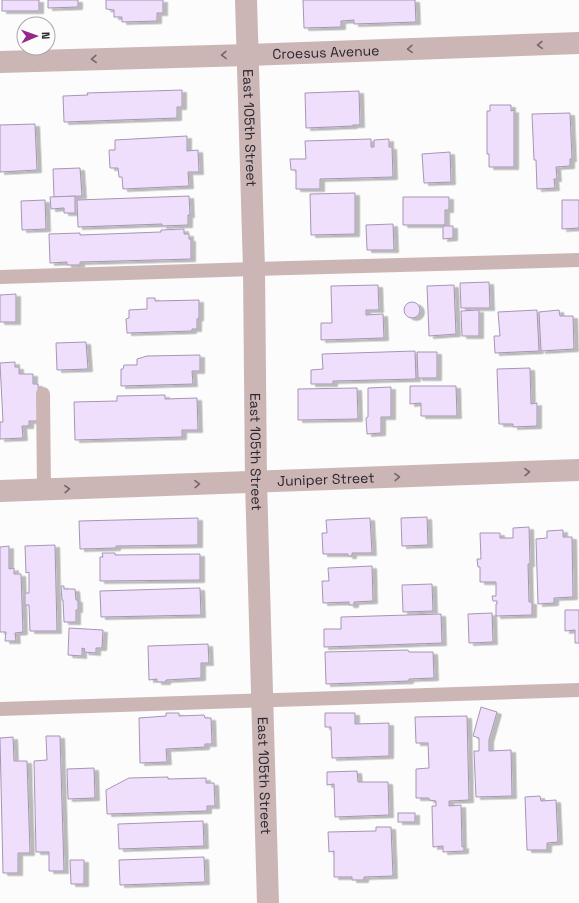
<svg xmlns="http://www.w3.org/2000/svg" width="579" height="903" viewBox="0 0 579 903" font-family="'Space Grotesk',sans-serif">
<defs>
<filter id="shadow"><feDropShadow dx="4.5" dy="2.5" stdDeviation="0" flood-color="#0004"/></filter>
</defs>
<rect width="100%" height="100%" fill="#fcfcfc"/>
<g fill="#efdefc" stroke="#a596b2" filter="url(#shadow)">
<rect x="2" y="0" width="37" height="11"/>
<polygon points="48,0 78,0 78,7 48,8"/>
<polygon points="106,0 163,0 163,13 157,13 157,21 122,22 122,17 114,17 114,10 106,9"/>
<polygon points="303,0 415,0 416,22 354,24 354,20 341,21 341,27 304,28"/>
<polygon points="182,90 182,107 177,107 177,118 64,122 63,96 88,95 87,93"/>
<polygon points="359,91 360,125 353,125 353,126 306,128 305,93"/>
<polygon points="490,105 511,105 511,111 514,110 514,167 489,167 489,154 487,154 487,111 490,111"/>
<polygon points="570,113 572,159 570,159 570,166 556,167 557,179 554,179 555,188 537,189 536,160 534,160 532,114"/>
<polygon points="35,124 37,170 0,172 0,125"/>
<polygon points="187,136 187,151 198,150 199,172 188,172 189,186 123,189 122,177 119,177 118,168 110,168 109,150 115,150 115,140"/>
<polygon points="371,139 371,147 374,147 374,140 389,139 389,147 392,147 393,177 320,179 320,189 296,189 296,170 291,170 290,159 306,159 305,141"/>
<polygon points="450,152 451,182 424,183 422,154"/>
<polygon points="80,168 82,196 54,197 53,169"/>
<polygon points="355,193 355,234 311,235 310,194"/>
<polygon points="75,196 75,213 64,213 64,208 51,209 50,197"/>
<polygon points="189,196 190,215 188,215 188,225 162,226 162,224 78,227 77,200"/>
<polygon points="403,197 449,197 449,210 445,210 445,225 403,225"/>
<polygon points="45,200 46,229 22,230 21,201"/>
<polygon points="562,200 579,200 579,228 562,229"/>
<polygon points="393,224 394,250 367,250 366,225"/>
<polygon points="443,226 453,226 453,238 443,239"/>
<polygon points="184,229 184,234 189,234 189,239 191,239 191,259 80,262 80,265 67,265 67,262 50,263 49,234 80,233 80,235 161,232 161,230"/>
<polygon points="489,282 490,308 461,308 460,283"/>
<polygon points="378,285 379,310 366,310 366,315 383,314 384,338 321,340 321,323 332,323 331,286"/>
<polygon points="454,285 456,334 429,336 427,286"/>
<polygon points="16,294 16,322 0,322 0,295"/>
<polygon points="147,298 155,298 155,301 199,300 199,318 197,319 197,329 192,329 192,331 127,333 126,319 129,318 129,310 147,309"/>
<circle cx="412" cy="310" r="8"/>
<polygon points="479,310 479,336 462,336 461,311"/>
<polygon points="537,310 539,351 495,353 494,336 500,336 498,312"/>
<polygon points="559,310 560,316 573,316 574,349 541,351 539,312"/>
<polygon points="86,342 88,369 57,370 56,343"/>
<polygon points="415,351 416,379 333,381 333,384 311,384 311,370 323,369 322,354"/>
<polygon points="417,352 437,352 437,378 418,378"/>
<polygon points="200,355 200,371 192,371 193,384 121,386 121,369 123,369 124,365 137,365 137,359 147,356"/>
<polygon points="15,362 15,367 19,367 19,374 33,374 33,384 38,384 40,421 29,421 29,426 22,426 23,438 0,439 0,422 3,422 0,363"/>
<polygon points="530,368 531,404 537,403 537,426 513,427 513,424 499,424 497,369"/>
<polygon points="410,386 456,386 457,416 421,416 421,403 410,404"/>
<polygon points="391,387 391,417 381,417 381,433 367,434 366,418 368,417 368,388"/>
<polygon points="357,388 358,419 298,420 298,389"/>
<polygon points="165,395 165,399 197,398 198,430 182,430 182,437 75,440 74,402 117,401 117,396"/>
<polygon points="427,517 428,545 402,546 401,518"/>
<polygon points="198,518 198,545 116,546 116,548 80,549 79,521"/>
<polygon points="370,518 372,553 352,553 352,556 348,556 348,554 323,554 322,533 327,533 326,520"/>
<polygon points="529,527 530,564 528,564 529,602 532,602 532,615 496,616 496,604 497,604 497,601 493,601 492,596 496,596 496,582 480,582 480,567 478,567 477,559 481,559 480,533 500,533 500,538 513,538 513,528"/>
<polygon points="563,530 563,537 572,537 573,597 554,598 554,603 538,604 536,539 547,538 547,531"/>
<polygon points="55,545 57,631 30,631 29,605 25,605 25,593 29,593 29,572 26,573 25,546"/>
<polygon points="9,546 9,569 14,568 14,574 21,574 23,632 15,633 16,641 5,641 6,632 0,632 0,547"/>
<polygon points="102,553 115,553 115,555 200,554 200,580 100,581 100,557 103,557"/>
<polygon points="372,566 373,601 354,602 354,605 349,605 349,602 323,603 322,581 329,581 328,568"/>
<polygon points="432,584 433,611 403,612 402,585"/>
<polygon points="61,586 64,586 64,589 75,589 76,600 78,600 78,610 76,610 76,622 64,622 63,600 62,600"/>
<polygon points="200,588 201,615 101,617 100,591"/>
<polygon points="565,610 579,610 579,643 575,643 575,630 565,631"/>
<polygon points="492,613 493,642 469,643 468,614"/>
<polygon points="441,614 442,643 324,647 324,629 341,629 341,617"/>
<polygon points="69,628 103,630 102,648 96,648 96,653 84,652 85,649 82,648 82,656 68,655"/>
<polygon points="208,644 209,663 201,663 201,678 166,680 166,682 157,682 157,679 149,680 148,646"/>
<polygon points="408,650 409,652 433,652 434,678 409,679 409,681 326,684 325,652"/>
<polygon points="481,707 497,712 489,740 489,751 511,750 512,796 476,797 474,751 479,751 479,738 473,736"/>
<polygon points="166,713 179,713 179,716 204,715 205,718 211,718 212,744 205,744 205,747 166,749 167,762 140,763 139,718 166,716"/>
<polygon points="325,713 355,713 355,724 389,723 389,756 332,758 331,727 325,727"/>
<polygon points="467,716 469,800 449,801 449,806 461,805 462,847 464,846 464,851 443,852 443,846 433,847 432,806 436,806 436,801 429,800 429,798 416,798 416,769 429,768 428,743 416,743 415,717"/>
<polygon points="46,736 60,736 64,871 49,871 49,852 36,852 34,761 47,760"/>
<polygon points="13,737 14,761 27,761 30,853 18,853 18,873 3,873 0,738"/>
<polygon points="94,768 95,798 68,799 67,769"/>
<polygon points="357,771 358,782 388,782 389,815 335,817 334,784 327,785 327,772"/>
<polygon points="168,777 168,779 206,778 206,783 214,783 215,806 207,806 207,811 107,814 106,790 129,778"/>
<polygon points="540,796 541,801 556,800 558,842 547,843 547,850 527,850 525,797"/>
<rect x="398" y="813" width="17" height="9"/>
<polygon points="203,821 204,846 119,849 118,824"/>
<polygon points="376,827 391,827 393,876 364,877 364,880 352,880 352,877 334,877 334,851 329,852 328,832 376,831"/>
<polygon points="204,857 205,882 120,885 119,860"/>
<polygon points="70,860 84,860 84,884 71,884"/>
</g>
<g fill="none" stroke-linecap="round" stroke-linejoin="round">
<g stroke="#cbb6b5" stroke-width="14">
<polyline points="0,277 254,269 579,260"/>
<polyline points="43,394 44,490"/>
<polyline points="0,709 579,690"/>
</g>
<g stroke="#cbb6b5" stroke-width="22">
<path id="s1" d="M246 0 254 269 256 482 268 903"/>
<path id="s2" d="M0 62 248 55 579 43"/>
<path id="s3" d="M0 491 579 470"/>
</g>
</g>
<defs><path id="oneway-chevron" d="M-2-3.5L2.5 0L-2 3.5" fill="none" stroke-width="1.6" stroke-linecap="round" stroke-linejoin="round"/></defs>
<g stroke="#74666c">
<use href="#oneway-chevron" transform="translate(540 45) rotate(178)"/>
<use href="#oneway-chevron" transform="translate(410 49) rotate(178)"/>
<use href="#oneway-chevron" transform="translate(224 55) rotate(178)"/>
<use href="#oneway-chevron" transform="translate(94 59) rotate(178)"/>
<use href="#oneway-chevron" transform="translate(527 472) rotate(-2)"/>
<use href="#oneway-chevron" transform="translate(397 477) rotate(-2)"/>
<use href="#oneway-chevron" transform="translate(197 484) rotate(-2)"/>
<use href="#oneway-chevron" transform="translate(67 489) rotate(-2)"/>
</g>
<g text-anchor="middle" stroke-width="4" stroke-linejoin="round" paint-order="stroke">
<g font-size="14" fill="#2c2530" stroke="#fcfcfc">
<text dy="5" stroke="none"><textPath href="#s2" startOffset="326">Croesus Avenue</textPath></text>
<text dy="5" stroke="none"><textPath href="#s1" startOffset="128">East 105th Street</textPath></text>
<text dy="5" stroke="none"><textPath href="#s1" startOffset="452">East 105th Street</textPath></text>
<text dy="5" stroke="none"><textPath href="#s3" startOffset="326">Juniper Street</textPath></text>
<text dy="5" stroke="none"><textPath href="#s1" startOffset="776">East 105th Street</textPath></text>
</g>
</g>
<g transform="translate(36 36) rotate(88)"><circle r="19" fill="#fcfcfc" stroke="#a9a6aa"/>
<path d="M0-3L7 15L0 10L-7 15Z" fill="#942789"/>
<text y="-6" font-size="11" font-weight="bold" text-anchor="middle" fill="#2c2530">N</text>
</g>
</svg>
